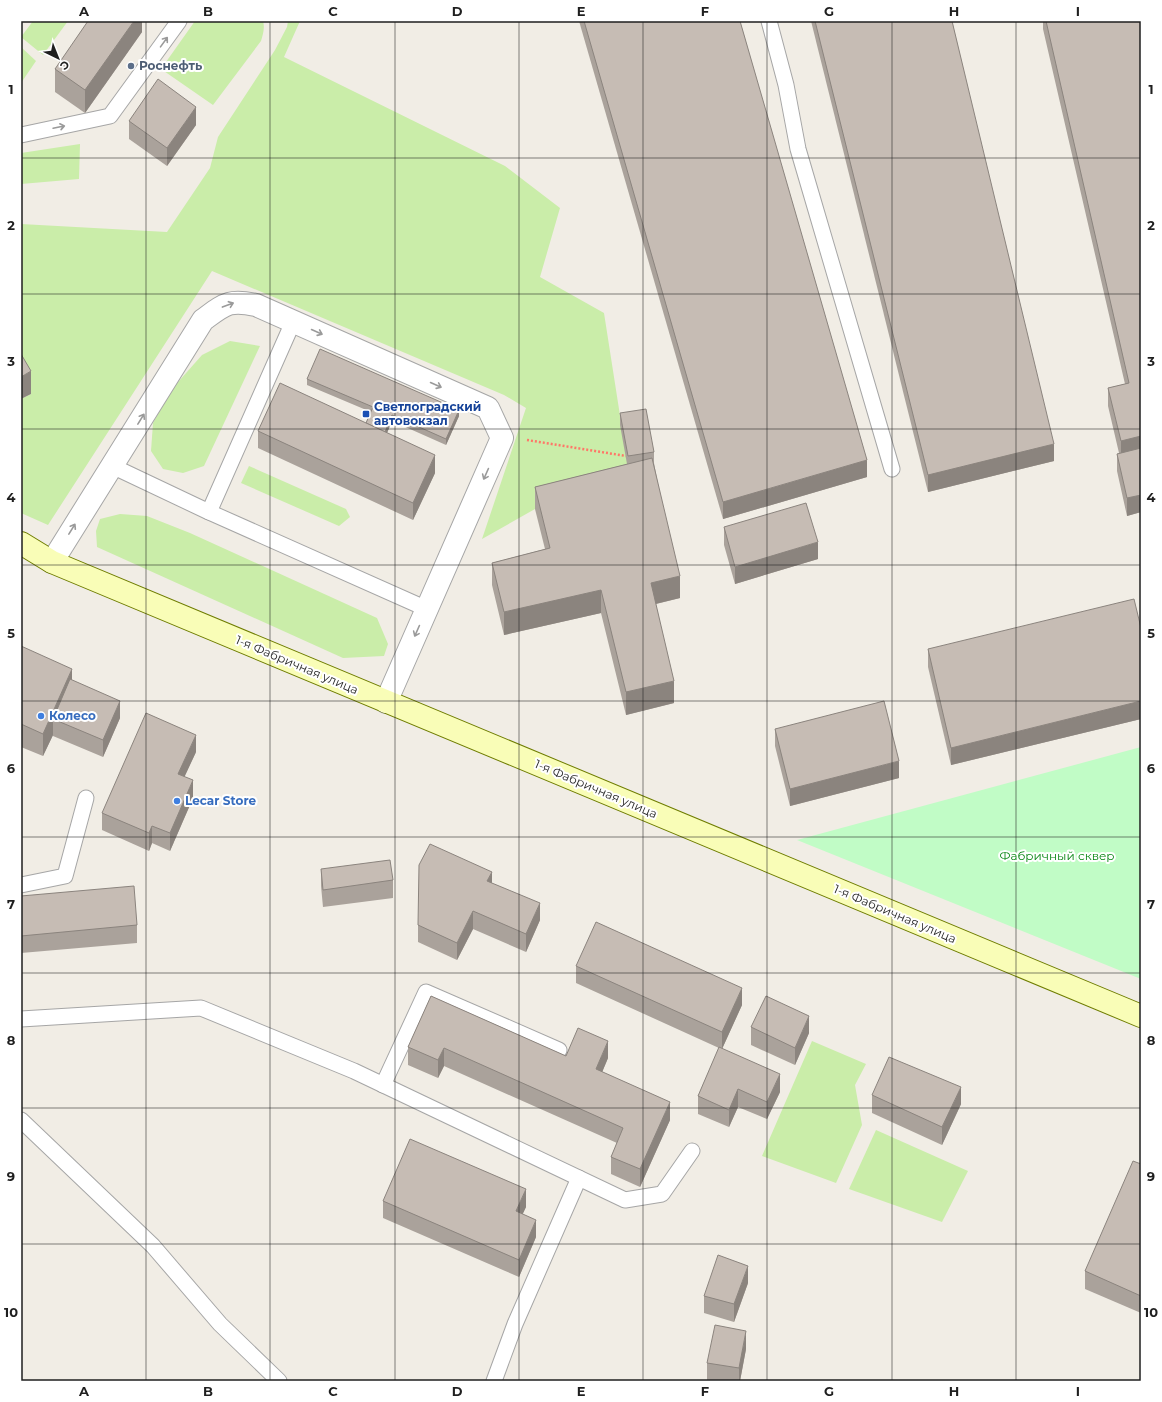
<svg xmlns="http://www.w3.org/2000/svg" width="1162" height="1402" viewBox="0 0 1162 1402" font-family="Montserrat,sans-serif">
<rect width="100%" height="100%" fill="#f1ede5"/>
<g fill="#caeda9">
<polygon points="33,21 68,21 43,55 21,37"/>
<path d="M195 21H263C265 28 263 34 261 41L213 105 161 69Z"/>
<polygon points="288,21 300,21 284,57 505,166 560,208 540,277 604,313 631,486 535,509 482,539 526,408 504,395 212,271 48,525 21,513 21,399 31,394 21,376 21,224 167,232 210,168 218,137 275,50 287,27"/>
<polygon points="21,47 36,61 21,83"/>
<polygon points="80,144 79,179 21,184 21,153"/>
<polygon points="230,341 260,346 204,466 183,473 163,469 151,451 153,423 171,390 202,355"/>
<polygon points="249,466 346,509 350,517 339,526 241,483"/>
<polygon points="120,514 147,516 190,533 377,618 388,644 384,656 343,658 97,547 96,531 100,519"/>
<polygon points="812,1041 866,1064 855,1085 862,1125 836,1183 762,1156"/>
<polygon points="876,1130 968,1171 942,1222 849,1189"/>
</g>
<polygon fill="#c1fcc6" points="1141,747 1141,979 797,840"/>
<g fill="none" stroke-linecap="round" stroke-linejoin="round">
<g stroke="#a6a6a6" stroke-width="17">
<g id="service">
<polyline points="769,21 786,85 798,149 892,469"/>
<polyline points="21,135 110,116 179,21"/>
<polyline points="112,466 209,512 427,609"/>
<polyline points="209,512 293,322"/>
<polyline points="21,885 65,876 86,798"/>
<polyline points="21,1019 201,1008 354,1071 625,1200 662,1194 692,1151"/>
<polyline points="383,1085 426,992 559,1050"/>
<polyline points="21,1120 153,1246 220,1324 279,1381"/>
<polyline points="494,1381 515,1324 579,1178"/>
</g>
</g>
<g stroke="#a6a6a6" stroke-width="24">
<path id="minor" d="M52 562 203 320C225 304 229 299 256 305L488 408 502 438 386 702"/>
</g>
<g stroke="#6f7d00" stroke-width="24">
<polyline id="secondary" points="21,543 52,562 1141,1016"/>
</g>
<polyline stroke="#ff7768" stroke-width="2.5" stroke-dasharray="2 2" stroke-linecap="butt" points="527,440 626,456"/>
<use href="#service" stroke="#fff" stroke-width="15"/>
<use href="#minor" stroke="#fff" stroke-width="22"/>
<use href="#secondary" stroke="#f9fdb7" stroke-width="22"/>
</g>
<g fill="#aaa29b">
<polygon points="142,21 142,32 85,113 55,92 55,69"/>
<polygon points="579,21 740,21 867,477 723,519"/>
<polygon points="811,21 952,21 1054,461 928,492"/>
<polygon points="1043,21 1141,21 1141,512 1127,516 1117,471 1117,454 1119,453 1108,406 1108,388 1125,384 1043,29"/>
<polygon points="129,121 196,125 167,166 129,139"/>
<polygon points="307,379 459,416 446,445 392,421 387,433 435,473 413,520 258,448 258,431 366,423 371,412 307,385"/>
<polygon points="620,413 654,452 654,463 680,598 656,604 674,703 626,715 601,613 504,635 492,585 492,563 545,549 535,509 535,487 627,464 620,425"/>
<polygon points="724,527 818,559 735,584 724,545"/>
<polygon points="1141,628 1141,719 951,765 928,667 928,649"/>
<polygon points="21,646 72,680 120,718 103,757 53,736 53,735 43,756 21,747"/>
<polygon points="775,729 899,778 790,806 775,746"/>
<polygon points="196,752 184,777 193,798 170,851 152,843 149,851 102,830 102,813"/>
<polygon points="321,869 393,880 393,898 323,907 321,886"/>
<polygon points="492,883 540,920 526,952 473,929 457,960 418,942 418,925"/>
<polygon points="21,896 137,925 137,943 21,953"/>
<polygon points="576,966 742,1005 722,1049 780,1092 767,1119 738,1107 729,1127 698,1114 698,1096 719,1048 576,983"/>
<polygon points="431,996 566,1056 608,1058 602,1072 670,1120 640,1187 611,1174 611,1157 617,1143 444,1066 438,1078 408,1065 408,1047"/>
<polygon points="751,1027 809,1033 795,1065 751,1045"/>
<polygon points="872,1095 961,1104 942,1145 872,1113"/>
<polygon points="1141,1164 1141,1313 1085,1289 1085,1271"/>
<polygon points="383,1201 526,1207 522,1214 536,1237 519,1277 383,1218"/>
<polygon points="748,1283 734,1322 704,1313 704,1296"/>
<polygon points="746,1349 740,1381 712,1381 707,1380 707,1363"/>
</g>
<g fill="#8b847e">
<polygon points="134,21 142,21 142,32 85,113 85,90"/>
<polygon points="196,107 196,125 167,166 167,148"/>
<polygon points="31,371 31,394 21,399 21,377"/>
<polygon points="459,410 459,416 446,445 446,439"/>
<polygon points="392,415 392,421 381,447 381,441"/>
<polygon points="1141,436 1141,454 1121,458 1121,441"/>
<polygon points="1054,444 1054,461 928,492 928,475"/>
<polygon points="435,455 435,473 413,520 413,503"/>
<polygon points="867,460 867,477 723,519 723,502"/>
<polygon points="1141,495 1141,512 1127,516 1127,498"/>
<polygon points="818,542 818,559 735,584 735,567"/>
<polygon points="680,576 680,598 651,605 651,583"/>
<polygon points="601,590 601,613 504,635 504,612"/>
<polygon points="72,669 72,692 53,719 53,735 43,756 43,734"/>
<polygon points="674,681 674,703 626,715 626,692"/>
<polygon points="120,701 120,718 103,757 103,740"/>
<polygon points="1141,701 1141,719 951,765 951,748"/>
<polygon points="196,735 196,752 178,791 178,774"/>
<polygon points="899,761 899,778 790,806 790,789"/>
<polygon points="193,780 193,798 170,851 170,833"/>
<polygon points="152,826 152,843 149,851 149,833"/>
<polygon points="492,872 492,889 487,881"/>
<polygon points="540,903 540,920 526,952 526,934"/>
<polygon points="473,911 473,929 457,960 457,943"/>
<polygon points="742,988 742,1005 722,1049 722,1032"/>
<polygon points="809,1016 809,1033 795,1065 795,1048"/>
<polygon points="608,1041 608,1058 596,1087 596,1069"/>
<polygon points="444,1048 444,1066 438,1078 438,1060"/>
<polygon points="780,1074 780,1092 767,1119 767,1102"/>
<polygon points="961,1087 961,1104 942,1145 942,1127"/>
<polygon points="738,1089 738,1107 729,1127 729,1110"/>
<polygon points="670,1102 670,1120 640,1187 640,1169"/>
<polygon points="526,1189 526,1207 516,1229 516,1211"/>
<polygon points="536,1220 536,1237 519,1277 519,1260"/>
<polygon points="748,1266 748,1283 734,1322 734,1304"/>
<polygon points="746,1331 746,1349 740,1381 739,1381 739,1368"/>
</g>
<g fill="#c6bcb4" stroke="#8b847e">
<polygon points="88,21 134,21 85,90 55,69"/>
<polygon points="584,21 740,21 867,460 723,502"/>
<polygon points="815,21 952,21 1054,444 928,475"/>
<polygon points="1046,21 1141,21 1141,436 1121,441 1108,388 1129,383"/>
<polygon points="158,79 196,107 167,148 129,121"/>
<polygon points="320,349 459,410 446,439 392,415 385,432 366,423 373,407 307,379"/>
<polygon points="21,354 31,371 21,377"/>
<polygon points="280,383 435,455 413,503 258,431"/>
<polygon points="646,409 654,452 628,456 620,413"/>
<polygon points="1141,448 1141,495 1127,498 1117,454"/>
<polygon points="652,458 680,576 651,583 674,681 626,692 601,590 504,612 492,563 550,548 535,487"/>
<polygon points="806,503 818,542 735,567 724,527"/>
<polygon points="1134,599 1141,628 1141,701 951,748 928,649"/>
<polygon points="21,646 72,669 43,734 21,724"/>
<polygon points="70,679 120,701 103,740 53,719"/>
<polygon points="884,701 899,761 790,789 775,729"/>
<polygon points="146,713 196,735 178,774 193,780 170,833 152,826 149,833 102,813"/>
<polygon points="430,844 492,872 487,881 540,903 526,934 473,911 457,943 418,925 419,865"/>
<polygon points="390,860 393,880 323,890 321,869"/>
<polygon points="134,886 137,925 21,936 21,896"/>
<polygon points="596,922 742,988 722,1032 576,966"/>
<polygon points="431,996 566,1056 578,1028 608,1041 596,1069 670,1102 640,1169 611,1157 623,1128 444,1048 438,1060 408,1047"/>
<polygon points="766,996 809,1016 795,1048 751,1027"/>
<polygon points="719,1047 780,1074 767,1102 738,1089 729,1110 698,1096"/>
<polygon points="889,1057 961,1087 942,1127 872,1095"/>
<polygon points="410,1139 526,1189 516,1211 536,1220 519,1260 383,1201"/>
<polygon points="1133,1161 1141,1164 1141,1296 1085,1271"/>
<polygon points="718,1255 748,1266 734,1304 704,1296"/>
<polygon points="715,1325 746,1331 739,1368 707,1363"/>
</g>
<defs><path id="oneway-shaft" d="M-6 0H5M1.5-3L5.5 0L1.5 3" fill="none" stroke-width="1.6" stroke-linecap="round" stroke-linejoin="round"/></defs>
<g stroke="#9a9a9a">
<use href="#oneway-shaft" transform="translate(164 42) rotate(-54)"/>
<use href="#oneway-shaft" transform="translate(59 127) rotate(-12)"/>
<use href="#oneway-shaft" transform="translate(228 305) rotate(-20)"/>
<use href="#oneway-shaft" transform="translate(317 332) rotate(24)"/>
<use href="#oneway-shaft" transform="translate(436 385) rotate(24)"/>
<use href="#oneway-shaft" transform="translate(141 419) rotate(-58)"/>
<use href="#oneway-shaft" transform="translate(486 474) rotate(114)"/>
<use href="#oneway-shaft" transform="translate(72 529) rotate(-58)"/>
<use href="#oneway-shaft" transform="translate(417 631) rotate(114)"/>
</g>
<path fill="none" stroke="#1f1f1f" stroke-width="1" stroke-opacity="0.55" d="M146 21V1381M270 21V1381M395 21V1381M519 21V1381M643 21V1381M767 21V1381M892 21V1381M1016 21V1381M21 158H1141M21 294H1141M21 429H1141M21 565H1141M21 701H1141M21 837H1141M21 973H1141M21 1108H1141M21 1244H1141"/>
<circle fill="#5c6f8a" stroke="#fff" stroke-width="1.5" cx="131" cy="66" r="4"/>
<rect fill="#1a4fb4" stroke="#fff" stroke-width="1.5" x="362" y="410" width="8" height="8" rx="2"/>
<g fill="#3f7fe0" stroke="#fff" stroke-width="1.5">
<circle cx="41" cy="716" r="4"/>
<circle cx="177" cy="801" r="4"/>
</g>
<g text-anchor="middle" stroke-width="4" stroke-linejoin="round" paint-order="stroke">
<g font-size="12" font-weight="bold" fill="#4e5e75" stroke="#fff" text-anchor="start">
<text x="139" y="70">Роснефть</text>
</g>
<g font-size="12" font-weight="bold" fill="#164399" stroke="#fff" text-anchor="start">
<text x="374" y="411">Светлоградский<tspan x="374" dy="14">автовокзал</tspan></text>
</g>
<g font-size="12" fill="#1f1f1f" stroke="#fff">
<text transform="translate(297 665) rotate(23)" y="4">1-я Фабричная улица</text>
<text transform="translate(596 789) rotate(23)" y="4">1-я Фабричная улица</text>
<text transform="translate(895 914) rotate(23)" y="4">1-я Фабричная улица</text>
</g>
<g font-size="12" font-weight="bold" fill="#366cbe" stroke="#fff" text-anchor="start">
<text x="49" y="720">Колесо</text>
<text x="185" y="805">Lecar Store</text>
</g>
<g font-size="12" fill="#068511" stroke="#fff">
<text x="1057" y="860">Фабричный сквер</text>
</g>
</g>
<rect width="1162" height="1402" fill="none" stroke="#ffffff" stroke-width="44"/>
<g transform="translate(58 58) rotate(137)" stroke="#ffffff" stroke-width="3" paint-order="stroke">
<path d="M0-3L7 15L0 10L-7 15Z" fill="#1f1f1f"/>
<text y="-6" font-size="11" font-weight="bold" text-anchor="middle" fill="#1f1f1f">С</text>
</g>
<rect x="22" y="22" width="1118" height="1358" fill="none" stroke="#1f1f1f" stroke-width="1.5"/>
<g font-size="13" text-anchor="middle" font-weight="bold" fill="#1f1f1f">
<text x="84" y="16">A</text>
<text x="208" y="16">B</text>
<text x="333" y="16">C</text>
<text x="457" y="16">D</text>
<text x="581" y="16">E</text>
<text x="705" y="16">F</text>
<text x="829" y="16">G</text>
<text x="954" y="16">H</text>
<text x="1078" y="16">I</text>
<text x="11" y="94">1</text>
<text x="1151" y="94">1</text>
<text x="11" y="230">2</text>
<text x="1151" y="230">2</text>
<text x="11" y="366">3</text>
<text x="1151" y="366">3</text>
<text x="11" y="502">4</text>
<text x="1151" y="502">4</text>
<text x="11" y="638">5</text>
<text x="1151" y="638">5</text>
<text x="11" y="773">6</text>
<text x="1151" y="773">6</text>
<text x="11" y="909">7</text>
<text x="1151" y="909">7</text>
<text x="11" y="1045">8</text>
<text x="1151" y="1045">8</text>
<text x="11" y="1181">9</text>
<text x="1151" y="1181">9</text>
<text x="11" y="1317">10</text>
<text x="1151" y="1317">10</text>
<text x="84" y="1396">A</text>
<text x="208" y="1396">B</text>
<text x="333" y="1396">C</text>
<text x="457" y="1396">D</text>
<text x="581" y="1396">E</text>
<text x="705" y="1396">F</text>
<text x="829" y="1396">G</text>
<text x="954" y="1396">H</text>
<text x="1078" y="1396">I</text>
</g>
</svg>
